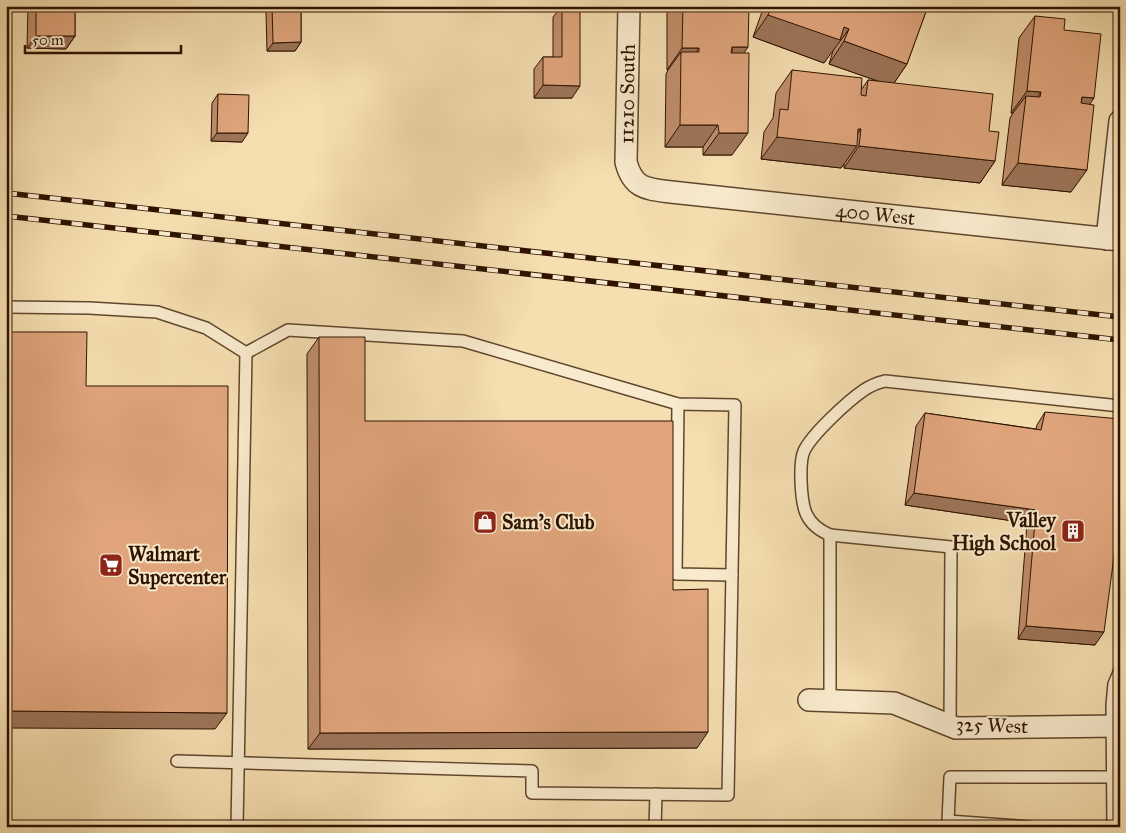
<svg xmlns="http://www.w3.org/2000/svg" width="1126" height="833" viewBox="0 0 1126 833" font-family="'IM FELL Great Primer',serif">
<rect width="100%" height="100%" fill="#f5deb0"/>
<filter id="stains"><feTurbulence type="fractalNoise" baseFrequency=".004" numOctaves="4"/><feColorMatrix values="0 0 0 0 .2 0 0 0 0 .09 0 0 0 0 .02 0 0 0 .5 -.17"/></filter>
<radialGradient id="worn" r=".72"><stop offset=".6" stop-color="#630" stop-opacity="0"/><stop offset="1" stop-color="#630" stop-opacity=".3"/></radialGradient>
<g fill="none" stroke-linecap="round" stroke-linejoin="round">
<g stroke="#60462c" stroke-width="14">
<g id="service">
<polyline points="6,307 89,308 157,312 206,328 246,353"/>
<polyline points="678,404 676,574 732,575"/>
<polyline points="830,535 951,547 950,725"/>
<path d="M830 701V535C804 524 802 507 801 481 801 472 800 460 804 451 812 434 848 401 864 390 870 386 877 383 885 381L1120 406"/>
<polyline points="177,761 532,771 532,793 728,795 735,405 678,404 463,341 288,330 246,353"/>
<polyline points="237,827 246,353"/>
<polyline points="655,827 656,794"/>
<polyline points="1030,827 948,821 950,777 1120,777"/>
<polyline points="1113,827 1112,705 1114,684 1120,670"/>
</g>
</g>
<g stroke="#60462c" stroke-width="24">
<g id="minor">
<path id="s1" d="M629 6 626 162C633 189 647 189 671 192L1120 240"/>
<polyline points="1107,239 1120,121"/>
<polyline points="809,700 894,703 956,728 1120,726"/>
</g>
</g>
<use href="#service" stroke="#f8eacc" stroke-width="11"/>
<use href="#minor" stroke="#f8eacc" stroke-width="21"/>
<g stroke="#2f1300" stroke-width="5.5">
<g id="rail">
<polyline points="6,193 1120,317"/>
<polyline points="6,216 1120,340"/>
</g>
</g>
<use href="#rail" stroke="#f8eacc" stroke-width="4" stroke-dasharray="11" stroke-linecap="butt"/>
</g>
<g fill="#c18e6c" stroke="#2f1300">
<polygon points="28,6 75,6 75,36 66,49 27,48"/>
<polygon points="270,6 301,6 301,42 295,51 267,51 266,12"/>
<polygon points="545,6 583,6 580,10 572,98 534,98 534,69 543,57 553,57 553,17 558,11 545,10"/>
<polygon points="667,6 749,6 732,155 703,155 703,147 665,147 666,74 668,70 667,70"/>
<polygon points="765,6 928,6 907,64 894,83 989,131 995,161 980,183 844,168 844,164 841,168 761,159 764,132 773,118 776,93 792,70 861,90 868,80 878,81 829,64 833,51 832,51 824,63 753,37 763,9"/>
<polygon points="1035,16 1064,30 1090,104 1071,192 1002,185 1010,118 1013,113 1011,113 1019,38"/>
<polygon points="218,94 242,142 211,141 212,103"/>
<polygon points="319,337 365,421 673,590 697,748 308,749 307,354"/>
<polygon points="1045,412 1120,540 1116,540 1095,645 1018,639 1027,523 905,505 916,426 925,413 1036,429 1037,425"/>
</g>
<g fill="#9d7458" stroke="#2f1300">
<polygon points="548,6 561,6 558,11 545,10"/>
<polygon points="768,15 844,27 849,29 824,63 753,37"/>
<polygon points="36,36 75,36 66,49 27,48"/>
<polygon points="844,41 907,64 892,86 829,64"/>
<polygon points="301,42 295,51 267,51 273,43"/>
<polygon points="732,47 748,47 732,70"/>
<polygon points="682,48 699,48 683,70 681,52 668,70 667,70"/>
<polygon points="543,85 580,86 572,98 534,98"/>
<polygon points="1027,91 1041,92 1025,115 1026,96 1013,113 1011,113"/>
<polygon points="1082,97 1094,98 1079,120"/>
<polygon points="680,125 718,125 703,147 665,147"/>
<polygon points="858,129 861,129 850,145 857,146 841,168 761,159 777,137"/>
<polygon points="217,133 248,133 242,142 211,141"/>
<polygon points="719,133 748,133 732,155 703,155"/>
<polygon points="859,146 995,161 980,183 844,168"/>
<polygon points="1018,163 1087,170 1071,192 1002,185"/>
<polygon points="914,493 1036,510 1027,523 905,505"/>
<polygon points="1118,526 1120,526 1120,540 1109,539"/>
<polygon points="1026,626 1104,632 1095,645 1018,639"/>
<polygon points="6,711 227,713 215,729 6,728"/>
<polygon points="708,732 697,748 308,749 320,733"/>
</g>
<g fill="#e0a57d" stroke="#2f1300">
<rect x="36" y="6" width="39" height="30"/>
<polygon points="272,6 301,6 301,42 273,43"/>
<polygon points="562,6 580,6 580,86 543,85 543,57 562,57"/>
<polygon points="683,6 749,6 748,47 732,47 731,53 749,53 748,133 719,133 718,125 680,125 681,52 699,52 699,48 682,48"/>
<polygon points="772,6 928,6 907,64 844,41 849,29 844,27 840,40 768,15"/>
<polygon points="1035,16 1065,19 1064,30 1101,34 1094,98 1082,97 1081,103 1094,105 1087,170 1018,163 1026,96 1040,97 1041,92 1027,91"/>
<polygon points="792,70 862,78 861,95 866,96 868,80 993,94 989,131 999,132 995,161 859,146 861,129 858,129 857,146 777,137 780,109 788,110"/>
<polygon points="218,94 249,95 248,133 217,133"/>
<polygon points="6,332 87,332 86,386 228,386 227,713 6,711"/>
<polygon points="319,337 365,337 365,421 673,421 673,590 708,589 708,732 320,733"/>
<polygon points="1045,412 1120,419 1120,526 1118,526 1104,632 1026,626 1036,510 914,493 925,413 1041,430"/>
</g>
<defs>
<g id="shop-square" transform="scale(1.25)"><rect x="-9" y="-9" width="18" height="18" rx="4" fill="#8f2418" stroke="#f8eacc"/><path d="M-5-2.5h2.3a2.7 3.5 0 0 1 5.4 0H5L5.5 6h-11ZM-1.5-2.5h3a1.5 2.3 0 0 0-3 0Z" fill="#fff"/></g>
<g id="building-square" transform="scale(1.25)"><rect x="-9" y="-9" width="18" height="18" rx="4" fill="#8f2418" stroke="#f8eacc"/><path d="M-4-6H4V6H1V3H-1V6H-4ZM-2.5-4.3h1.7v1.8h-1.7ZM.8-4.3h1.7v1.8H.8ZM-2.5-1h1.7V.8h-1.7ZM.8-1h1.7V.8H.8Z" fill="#fff"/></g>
<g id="supermarket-square" transform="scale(1.25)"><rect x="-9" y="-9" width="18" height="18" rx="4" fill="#8f2418" stroke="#f8eacc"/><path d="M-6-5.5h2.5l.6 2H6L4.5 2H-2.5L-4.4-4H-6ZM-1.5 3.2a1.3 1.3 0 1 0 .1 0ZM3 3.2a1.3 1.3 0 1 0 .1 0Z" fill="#fff"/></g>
</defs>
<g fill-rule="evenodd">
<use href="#shop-square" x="485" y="522"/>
<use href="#building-square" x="1073" y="531"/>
<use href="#supermarket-square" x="111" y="565"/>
</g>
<g text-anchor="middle" stroke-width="4" stroke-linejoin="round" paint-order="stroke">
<g font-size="20" fill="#2f1300" stroke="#f8eacc">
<text transform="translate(627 94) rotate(-89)" y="7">11210 South</text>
<text dy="7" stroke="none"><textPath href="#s1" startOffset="421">400 West</textPath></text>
<text transform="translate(992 725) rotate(2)" y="7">325 West</text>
</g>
<g font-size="20" font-weight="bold" fill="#2f1300" stroke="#f8eacc" text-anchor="start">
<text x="1056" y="527" text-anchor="end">Valley<tspan x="1056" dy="23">High School</tspan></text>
<text x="502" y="529">Sam's Club</text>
<text x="128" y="561">Walmart<tspan x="128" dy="23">Supercenter</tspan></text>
</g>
</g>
<rect width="1126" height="833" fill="none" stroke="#f5deb0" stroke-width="25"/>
<rect x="8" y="8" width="1111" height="818" fill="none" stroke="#2f1300" stroke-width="2.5"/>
<rect x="12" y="12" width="1101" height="808" fill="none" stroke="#2f1300"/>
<path d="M25 45v8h156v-8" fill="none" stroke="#2f1300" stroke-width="2.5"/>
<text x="32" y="45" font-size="15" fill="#2f1300" stroke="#f8eacc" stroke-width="4" paint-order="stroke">50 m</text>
<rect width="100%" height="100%" filter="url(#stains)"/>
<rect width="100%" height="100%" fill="url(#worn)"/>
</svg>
